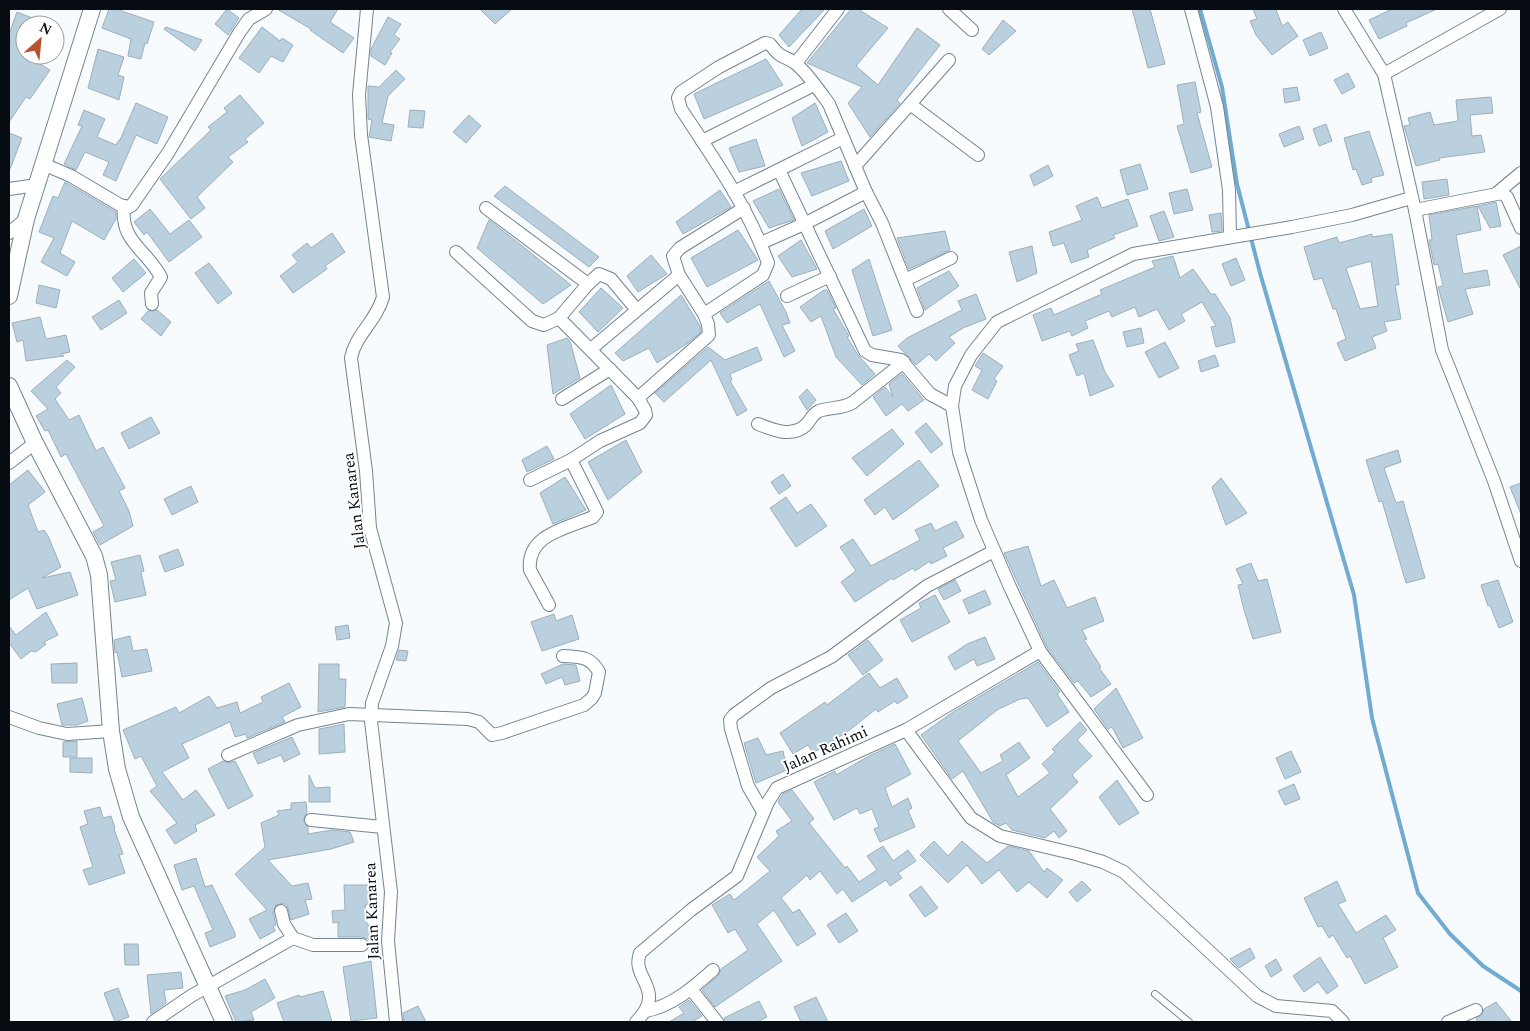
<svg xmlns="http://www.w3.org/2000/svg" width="1530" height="1031" viewBox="0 0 1530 1031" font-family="Spectral,serif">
<rect width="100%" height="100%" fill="#f7fbfe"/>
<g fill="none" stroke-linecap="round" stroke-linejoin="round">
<polyline stroke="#71abd0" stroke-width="4" points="1200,9 1222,87 1237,184 1260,273 1354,595 1372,718 1418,893 1450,934 1483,966 1521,991"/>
</g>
<g fill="#bbd0de" stroke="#9bafbc" fill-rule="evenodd">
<polygon points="109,9 116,9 154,22 147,44 145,43 141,59 128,56 131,39 102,28"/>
<polygon points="227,9 239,18 228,35 215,24"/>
<polygon points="277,9 338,9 330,22 354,38 343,53 310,30 311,29"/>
<polygon points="480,9 512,9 495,24"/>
<polygon points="802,9 825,9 789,47 779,35"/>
<polygon points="851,9 858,9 888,28 856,66 878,85 917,28 940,45 897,100 900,103 870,137 848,103 862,87 807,63"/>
<polygon points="1132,9 1150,9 1165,64 1148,68"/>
<polygon points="1253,9 1276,9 1282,26 1288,22 1298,36 1272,55 1256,35 1250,21 1257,19"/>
<polygon points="1392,9 1437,9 1406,23 1407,26 1379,39 1369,20"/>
<polygon points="17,12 48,24 25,25 25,55 50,70 30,99 26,97 9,122 9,34"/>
<polygon points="388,17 401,24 394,35 400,39 390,52 392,53 385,65 371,56 371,49"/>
<polygon points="1003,20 1016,31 989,55 982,49"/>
<polygon points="166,27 202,40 195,51 164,29"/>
<polygon points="262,27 280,41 282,38 293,45 283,62 271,56 259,73 239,58"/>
<polygon points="1321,32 1328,48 1310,56 1303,40"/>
<polygon points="98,49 124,57 118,75 124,77 119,100 88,88"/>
<polygon points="766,59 783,85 704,119 694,94"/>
<polygon points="396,70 405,79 388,96 382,123 394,125 391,141 369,137 372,120 368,119 368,86 379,87"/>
<polygon points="1348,73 1355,87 1342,94 1334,80"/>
<polygon points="1195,82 1201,112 1197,113 1212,167 1191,173 1177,126 1184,124 1177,85"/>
<polygon points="1297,87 1300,100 1285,103 1283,89"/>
<polygon points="240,95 264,123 245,139 248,142 228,157 233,162 197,197 205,208 191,219 160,179 211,130 208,127 227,112 224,108"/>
<polygon points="1491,97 1493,113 1470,115 1472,136 1481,135 1485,152 1439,158 1440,160 1416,166 1404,126 1410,125 1408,118 1430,112 1434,125 1458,121 1456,100"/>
<polygon points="136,103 168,117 157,144 136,135 116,181 103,175 109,162 85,152 76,170 64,164 82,126 78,125 84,110 105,119 97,137 116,145 119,140 120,140"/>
<polygon points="815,103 828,132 802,146 792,118"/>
<polygon points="410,110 425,111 423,128 408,127"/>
<polygon points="469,115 481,126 466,143 453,132"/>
<polygon points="1326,124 1332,141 1319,146 1313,129"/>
<polygon points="1299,126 1304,139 1284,147 1279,134"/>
<polygon points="1369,131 1384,175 1371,178 1372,182 1362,185 1356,169 1353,170 1344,138"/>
<polygon points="9,133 22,138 10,169 9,169"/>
<polygon points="756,139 765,166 739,172 729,148"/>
<polygon points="841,161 849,181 812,196 801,173"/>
<polygon points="1140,164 1148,189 1127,195 1120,170"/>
<polygon points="1048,165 1053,176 1034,186 1030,175"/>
<polygon points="1447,179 1449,195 1424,199 1422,182"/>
<polygon points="65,182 116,212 116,219 104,240 72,221 60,253 75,262 67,276 41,262 54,238 39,232 53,196 58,198"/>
<polygon points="505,186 599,257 589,267 494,196"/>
<polygon points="779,189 794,220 769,228 753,201"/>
<polygon points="1187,189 1193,210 1174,214 1169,193"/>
<polygon points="720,190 731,207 683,234 676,222"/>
<polygon points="1097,197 1102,208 1128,199 1138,226 1113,235 1115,238 1087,250 1089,257 1071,263 1064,243 1053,246 1049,232 1082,220 1076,206"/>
<polygon points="1496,202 1501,226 1490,228 1478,206"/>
<polygon points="1477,206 1481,230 1456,235 1463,274 1487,270 1490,285 1465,289 1473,314 1448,322 1438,287 1443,286 1438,264 1434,265 1429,240 1432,240 1429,215"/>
<polygon points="150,209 170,234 189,220 202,237 169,262 147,232 144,235 134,222"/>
<polygon points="864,209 872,226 833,249 825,231"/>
<polygon points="1164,211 1174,237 1159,241 1150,216"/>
<polygon points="1221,213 1222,231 1212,232 1209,215"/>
<polygon points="489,220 516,241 571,285 543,304 477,248"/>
<polygon points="738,230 758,260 707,287 691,258"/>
<polygon points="945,231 950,250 909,269 897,238"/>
<polygon points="332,233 345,252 325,266 327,269 293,293 280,276 298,262 292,255 307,243 311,248"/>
<path d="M1372 234V237L1392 234 1399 285H1395L1401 319 1384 322 1387 331 1372 337 1376 348 1345 361 1337 343 1346 339 1336 309H1333L1322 278 1314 280 1304 247 1337 237 1339 243ZM1371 261 1378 306 1360 309 1346 268Z"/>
<polygon points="801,240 817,269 792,277 778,256"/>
<polygon points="1032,246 1037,273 1017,282 1009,252"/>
<polygon points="1521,246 1521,290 1503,255"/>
<polygon points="651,255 667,274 638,292 627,276"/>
<polygon points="1173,256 1180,278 1193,269 1211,294 1215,294 1230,318 1235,342 1216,347 1211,327 1216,326 1202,302 1181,314 1185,321 1169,330 1157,309 1139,317 1135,307 1112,317 1109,311 1085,321 1088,328 1072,336 1070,331 1042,341 1033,315 1051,308 1054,315 1102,294 1100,290 1155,267 1152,261"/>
<polygon points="1236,258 1245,280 1231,286 1222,264"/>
<polygon points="134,259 146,273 123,292 112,278"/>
<polygon points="869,259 892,330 873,336 852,270"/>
<polygon points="209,263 232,293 218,304 195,273"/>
<polygon points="949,271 959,286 925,310 917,288"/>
<polygon points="769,281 786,312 790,323 782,325 795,351 784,357 760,304 727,323 720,313"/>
<polygon points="39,285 60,290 56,308 36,303"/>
<polygon points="601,288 623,308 598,332 579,312"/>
<polygon points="824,290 827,290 836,308 833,309 849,336 847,337 858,355 875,374 862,385 836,357 821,316 811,322 800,307"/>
<polygon points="976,294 986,319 963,328 949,337 955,343 936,361 929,354 916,365 898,346 907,338 962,310 958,301"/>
<polygon points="681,295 700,326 701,332 688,343 657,363 649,348 623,361 615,353"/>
<polygon points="119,300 127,313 101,330 92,317"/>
<polygon points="157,310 171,322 161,336 141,319 148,311"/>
<polygon points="40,317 46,339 66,335 70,352 61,354 64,356 26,361 23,340 17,342 12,323"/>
<polygon points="1141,328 1144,343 1127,347 1123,332"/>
<polygon points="567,338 570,341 580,378 553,394 547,345"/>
<polygon points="1093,340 1105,372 1114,386 1090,396 1084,373 1077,376 1069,355 1079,351 1076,344"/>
<polygon points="1165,342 1179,368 1159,378 1145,352"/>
<polygon points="708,347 725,360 757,347 762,360 730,374 732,380 730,381 747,410 737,416 711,360 664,402 655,393"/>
<polygon points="983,353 1003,366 994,379 997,381 988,399 972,390 982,370 975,366"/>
<polygon points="1215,355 1219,366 1201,372 1198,361"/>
<polygon points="67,360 75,367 56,387 61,393 55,399 69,420 79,415 96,451 103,447 125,488 119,491 129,511 133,526 100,545 93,532 104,526 66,454 61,457 48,430 45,431 36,416 48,409 31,391"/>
<polygon points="902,374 924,400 908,411 902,404 886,416 873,397 885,387 893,397 889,384"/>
<polygon points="611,385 625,414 585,439 570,414"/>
<polygon points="807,389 816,400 807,410 799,397"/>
<polygon points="151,417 160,433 129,449 121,433"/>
<polygon points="926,423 943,444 931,453 915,432"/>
<polygon points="892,429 904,444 867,476 852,458"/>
<polygon points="626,440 642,472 608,500 588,462"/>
<polygon points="547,446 554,459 527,472 522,460"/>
<polygon points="1398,450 1401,462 1384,468 1396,503 1403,501 1425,578 1406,583 1382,501 1379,502 1366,460"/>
<polygon points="919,460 939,486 893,520 885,507 875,515 864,500"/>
<polygon points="28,470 45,492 28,505 38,532 44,530 48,536 61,567 42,578 70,572 78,595 37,609 28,588 9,600 9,485"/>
<polygon points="783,474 791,486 779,494 771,482"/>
<polygon points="565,477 586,510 553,524 540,493"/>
<polygon points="1221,478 1247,513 1226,525 1212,487"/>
<polygon points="1521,483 1521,514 1510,487"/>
<polygon points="191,486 198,502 172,515 164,499"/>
<polygon points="786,497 797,513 811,504 827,526 796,547 770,508"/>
<polygon points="956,521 964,537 943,548 947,556 931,564 930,561 915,571 913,568 893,580 892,578 855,602 841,582 856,571 840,547 853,539 871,566 920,540 915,530 931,523 935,531"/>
<polygon points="1028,546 1041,586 1054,580 1067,608 1095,597 1104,621 1082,630 1087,639 1084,640 1101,667 1099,668 1111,684 1091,697 1078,681 1074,683 1047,647 1004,553"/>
<polygon points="178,549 184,565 165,572 159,556"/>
<polygon points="140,555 144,571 141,572 146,595 115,602 110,581 116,580 111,562"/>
<polygon points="1251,563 1258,581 1267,579 1281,632 1253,639 1244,610 1238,585 1243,584 1236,569"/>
<polygon points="955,580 961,591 944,600 938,589"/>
<polygon points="1498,580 1513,622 1499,628 1490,605 1488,606 1481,585"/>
<polygon points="985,590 991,604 969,614 963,600"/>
<polygon points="935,595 950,622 912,642 900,620 921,608 919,603"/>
<polygon points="46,612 58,635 44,642 46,644 36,652 31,651 21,659 9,643 9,626 16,635"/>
<polygon points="554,614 556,621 572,615 579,639 542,651 531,622"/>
<polygon points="348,625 350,638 337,640 335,627"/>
<polygon points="130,636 133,651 147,649 152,671 122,677 117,652 115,653 114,640"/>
<polygon points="985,637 995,659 977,666 974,659 955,670 948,657 967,644"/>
<polygon points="868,640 883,660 863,675 848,655"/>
<polygon points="399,650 408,651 406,661 396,660"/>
<polygon points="1038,662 1060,692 1057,694 1069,712 1047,727 1028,698 1020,699 997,710 958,741 981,773 1003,761 1000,755 1019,742 1030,758 1006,775 1018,797 1050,773 1042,764 1055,752 1052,749 1080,722 1087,730 1077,740 1092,756 1072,775 1078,782 1050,809 1067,831 1059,838 1054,831 1045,838 1012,830 1006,823 1000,826 993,822 963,771 952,779 921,735 953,712"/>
<polygon points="77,663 77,683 52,683 51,664"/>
<polygon points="319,664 339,664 339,679 346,679 345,707 318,712"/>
<polygon points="563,664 576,665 580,681 565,685 562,677 546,684 541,674"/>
<polygon points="869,673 880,688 897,678 908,697 897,704 895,701 878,712 876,709 847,732 813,753 808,745 793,754 780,733 825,702 827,705"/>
<polygon points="289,683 301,707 282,717 285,722 247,738 246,734 235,737 230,722 182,744 189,758 162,772 183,800 196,790 215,815 195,825 197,831 175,844 166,830 177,823 150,791 157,786 141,756 135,759 123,730 176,707 179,713 209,696 217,708 237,702 240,713 263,702 261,697"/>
<polygon points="1116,688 1143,738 1123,748 1112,727 1108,729 1094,709"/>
<polygon points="82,698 88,721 77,725 62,725 57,704"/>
<polygon points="344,724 345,752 319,754 319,729"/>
<polygon points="292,737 300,754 284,762 281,755 258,764 253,753"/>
<polygon points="758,738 766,755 783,751 787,770 756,783 744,743"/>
<polygon points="77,741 77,757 63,757 63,742"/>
<polygon points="895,744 911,774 885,788 892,807 908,798 912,808 908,810 915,827 880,842 874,829 879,827 872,809 860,814 857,808 834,820 814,782 835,771 836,775 869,756"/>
<polygon points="1291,751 1301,772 1285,779 1276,758"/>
<polygon points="70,758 92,758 92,773 70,772"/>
<polygon points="223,761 228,763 235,761 253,796 228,809 208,769"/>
<polygon points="309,775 315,788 330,787 330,802 309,802"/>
<polygon points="1117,780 1139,813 1119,825 1099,797"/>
<polygon points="1294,784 1300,799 1285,805 1278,791"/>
<polygon points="792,790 814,819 809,823 845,868 847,866 859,882 877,870 867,856 883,846 893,861 908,850 916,861 898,873 902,878 890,886 886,880 852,902 843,889 837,894 820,871 810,880 807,875 781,898 793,913 799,909 816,934 797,946 774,910 757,924 782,961 715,1007 702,990 718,976 721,969 748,950 735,929 728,933 712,905 730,894 734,900 770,871 757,857 779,836 776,831 792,821 778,802 783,794"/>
<polygon points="306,802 307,813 303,820 308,827 308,834 332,830 350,832 354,842 331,849 268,860 292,886 308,883 312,899 305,900 309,914 291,920 287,905 283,903 276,905 273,912 276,925 273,926 275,931 260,939 249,919 267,910 235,874 265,847 261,823 279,815 277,811 291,809 291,803"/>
<polygon points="100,807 103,818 111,816 115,828 114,829 123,854 119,855 125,873 89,885 83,870 93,867 80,827 88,824 84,811"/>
<polygon points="934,841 948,856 962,841 987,863 1008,846 1029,851 1044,872 1047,868 1063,880 1047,898 1029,882 1017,892 999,870 982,884 967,865 948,883 920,855"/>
<polygon points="196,858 205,887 212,885 235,933 235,937 210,947 205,933 213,930 194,886 182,890 174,865"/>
<polygon points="1082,881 1091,890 1077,902 1069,892"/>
<polygon points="1337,881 1346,901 1338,904 1356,933 1386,915 1396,930 1383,938 1398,967 1365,984 1350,956 1347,958 1333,935 1329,938 1322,926 1318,927 1304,898"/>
<polygon points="344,885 370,885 370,905 365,905 367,925 375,925 374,941 362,937 338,937 338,922 333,923 332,911 345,910"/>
<polygon points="921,886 938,908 925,917 909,895"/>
<polygon points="846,913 858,931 839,943 827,925"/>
<polygon points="124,944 138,944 139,965 125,965"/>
<polygon points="1250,948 1255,958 1239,968 1230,959"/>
<polygon points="1320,957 1338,986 1327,994 1318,982 1304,992 1293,976"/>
<polygon points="1276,959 1282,970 1271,977 1265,966"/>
<polygon points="371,961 377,1018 351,1021 343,967"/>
<polygon points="181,972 183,988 164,990 166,1003 151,1014 147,975"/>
<polygon points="265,979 275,998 251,1012 254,1020 236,1022 225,996 245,990"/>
<polygon points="118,988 129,1017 115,1022 104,993"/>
<polygon points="323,991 332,1022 284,1022 277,1003 299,995 300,997"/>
<polygon points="816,997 828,1022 801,1022 794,1007"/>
<polygon points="689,1000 702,1016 692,1022 669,1022 684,1013 679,1007"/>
<polygon points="759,1001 767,1017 757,1022 725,1022 724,1018"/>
<polygon points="1496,1002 1512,1022 1478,1022 1476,1019 1482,1015 1484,1009"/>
<polygon points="418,1006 426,1022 404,1022 403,1013"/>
</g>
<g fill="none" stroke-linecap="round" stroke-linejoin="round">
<g stroke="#728592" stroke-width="8">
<polyline id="service" points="1155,994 1189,1022"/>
</g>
<g stroke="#728592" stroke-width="14">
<g id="minor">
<path d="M367 9 359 95 361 135 383 297C376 322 355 335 351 358L366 471 370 528 396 623 392 646 372 703 371 721 391 892 388 941 396 1022"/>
<polyline points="949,9 972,30"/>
<polyline points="1191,9 1217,107 1229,190 1230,236"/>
<polyline points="1344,9 1384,74 1415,210 1442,350 1494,481 1521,561"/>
<polyline points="796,63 838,9"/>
<polyline points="1384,74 1500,9"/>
<polyline points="910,104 978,155"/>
<polyline points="702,141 814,85"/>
<polyline points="43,164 71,176 120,205 129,207 132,205 168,153 239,33 249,19 266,9"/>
<polyline points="855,166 949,60"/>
<polyline points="779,170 865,351 872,355 901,360 930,394 952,406"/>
<polyline points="9,189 37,185"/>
<polyline points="734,192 843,138"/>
<polyline points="1497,193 1521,173"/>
<path d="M124 206C120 242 146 249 161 277L151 293 152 304"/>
<polyline points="486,208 588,284"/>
<path d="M744 208 680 248 673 256 679 275 704 314 763 275 768 263C748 207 714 159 681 109L678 98 681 92 719 67 765 43 770 44C782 60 782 54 795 63 806 71 821 93 829 104L866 192"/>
<polyline points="1415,210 1502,193 1507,197 1521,228"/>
<polyline points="9,233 26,219"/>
<polyline points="761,243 806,223 866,192 882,223 917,311"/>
<polyline points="456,252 532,321 544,325 559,318"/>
<polyline points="905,280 951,258"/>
<polyline points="787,296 830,276"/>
<polyline points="591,349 679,275"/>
<polyline points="638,398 709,335 708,324 704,314"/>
<polyline points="562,399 610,369"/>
<path d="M758 424C773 430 792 438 806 425 811 420 812 414 819 411 830 407 842 409 852 403L904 362"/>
<polyline points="9,463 35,443"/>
<polyline points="530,480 571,460 600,441 640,423 646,415 645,410 638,398 559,318 588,284 599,274 611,279 637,310"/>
<path d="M549 605 530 570C526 534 568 528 593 517L597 512 571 460"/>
<polyline points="9,717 39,728 67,734 111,731"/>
<polyline points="906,730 971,818 1000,836 1076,854 1103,862 1124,872 1257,996 1276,1006 1332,1011 1343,1022"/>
<path d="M228 755 298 725 349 714 468 719 479 722 492 735 502 733 584 705 592 698 595 693 599 672C590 656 580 657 563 656"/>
<polyline points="1147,795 1040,651 1010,587 981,520 959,452 952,406 955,386 971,355 997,322 1133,254 1292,227 1352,215 1411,198"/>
<polyline points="763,812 748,786 731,729 730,720 734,715 771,688 831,657 927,586 994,551"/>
<polyline points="311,820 383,827"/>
<polyline points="281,911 284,924 293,938"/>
<polyline points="691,989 717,1022"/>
<path d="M646 1011C672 1006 694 987 713 970"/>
<polyline points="153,1022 191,996 293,938 313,945 362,945"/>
<path d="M636 1022C668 989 630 979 640 953L691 910 737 876 768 802 777 788 906 730 1040 651"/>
<polyline points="1448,1022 1476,1010"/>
</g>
</g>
<g stroke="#728592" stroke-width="18">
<g id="tertiary">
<polyline points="9,296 26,219 92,9"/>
<polyline points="9,386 35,443 94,556 99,575 111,731 117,769 131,817 224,1022"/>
</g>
</g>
<use href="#service" stroke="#fff" stroke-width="6"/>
<use href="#minor" stroke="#fff" stroke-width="12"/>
<use href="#tertiary" stroke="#fff" stroke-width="16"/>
</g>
<g text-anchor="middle" stroke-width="4" stroke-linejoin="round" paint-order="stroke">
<g font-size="16" fill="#060c11" stroke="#fff">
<text transform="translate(353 501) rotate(-97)" y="6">Jalan Kanarea</text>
<text transform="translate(825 748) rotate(-24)" y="6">Jalan Rahimi</text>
<text transform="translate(371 911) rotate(-92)" y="6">Jalan Kanarea</text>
</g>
</g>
<rect width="1530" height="1031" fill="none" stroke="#060c11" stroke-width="20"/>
<g transform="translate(40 40) rotate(27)"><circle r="24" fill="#ffffff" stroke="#9b9ea0"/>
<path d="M0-4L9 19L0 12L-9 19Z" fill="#b9512c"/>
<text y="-8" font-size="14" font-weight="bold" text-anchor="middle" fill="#060c11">N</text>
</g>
</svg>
